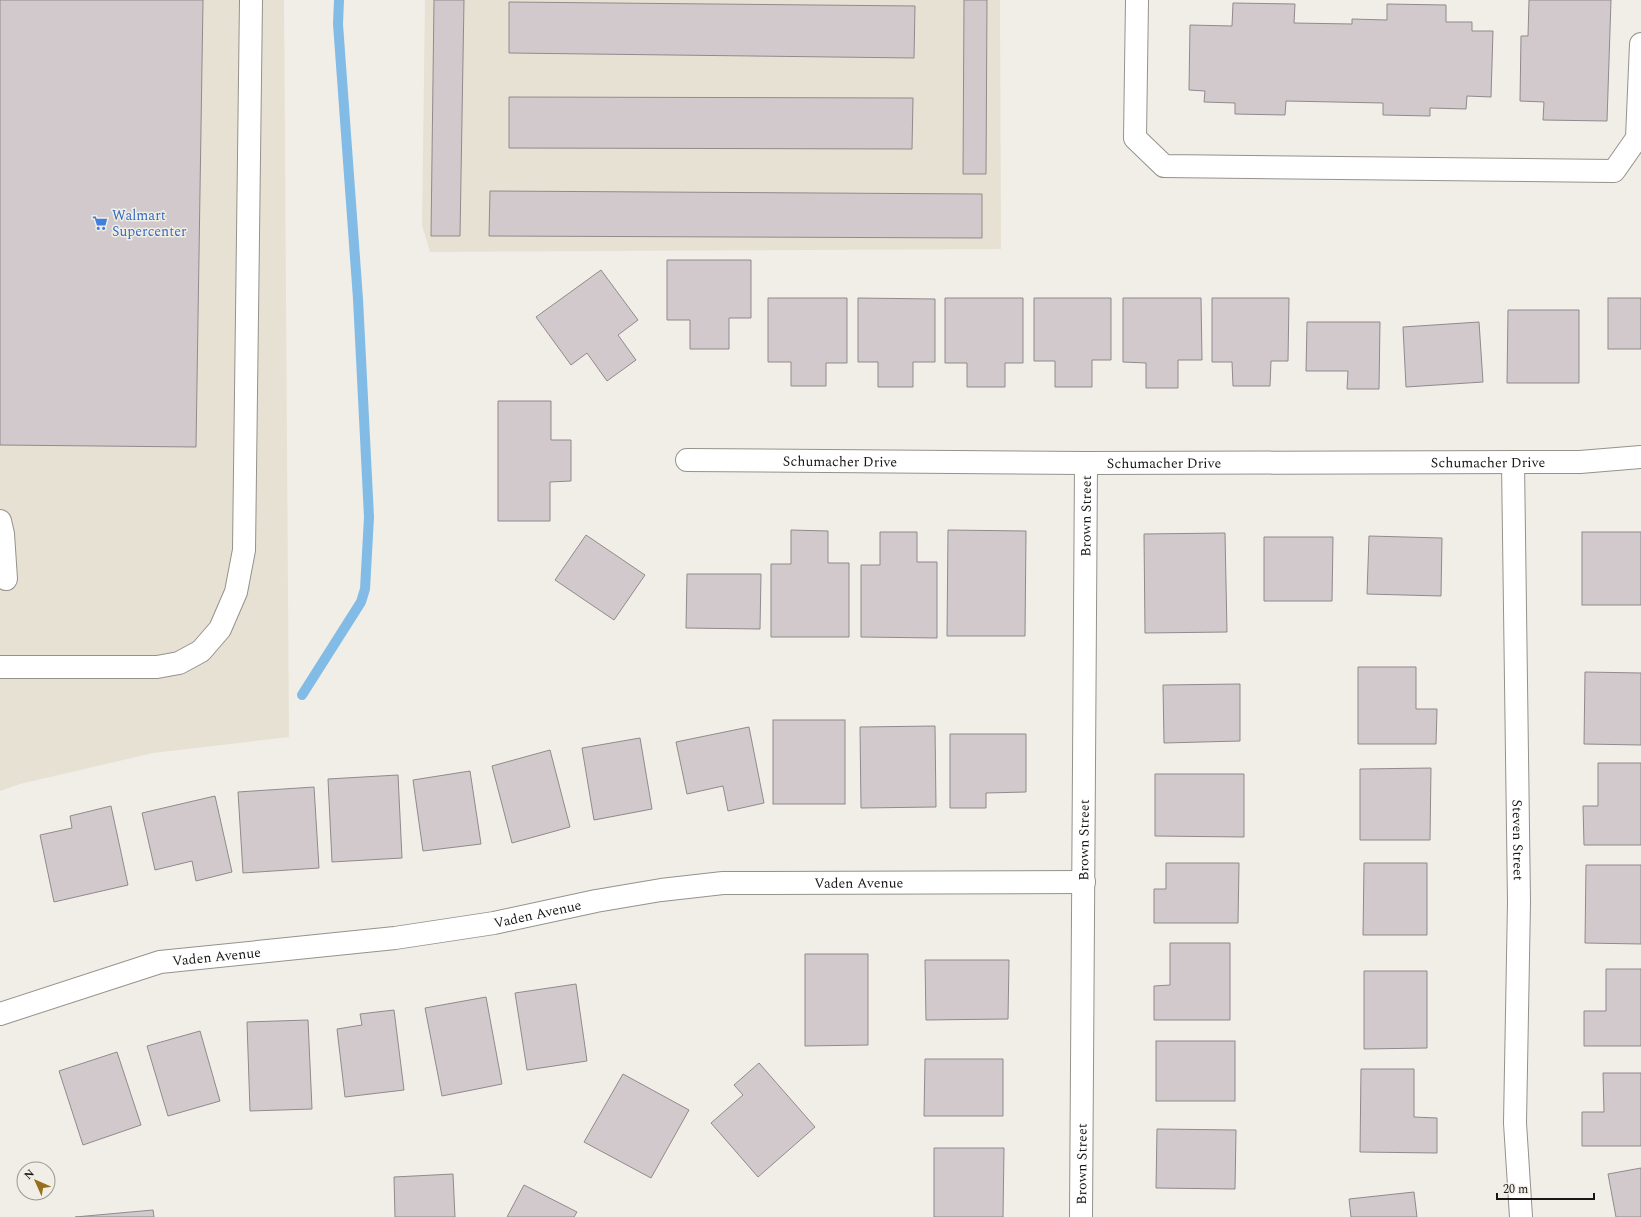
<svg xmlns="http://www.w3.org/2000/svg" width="1641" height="1217" viewBox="0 0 1641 1217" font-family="Spectral,serif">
<rect width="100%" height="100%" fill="#f1eee7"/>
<g fill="#e7e1d3">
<polygon points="0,0 284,0 289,737 153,753 20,784 0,791"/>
<polygon points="425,0 1000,0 1001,249 430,252 422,225"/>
</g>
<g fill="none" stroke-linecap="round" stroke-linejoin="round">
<polyline stroke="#82bce6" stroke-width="10" points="302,695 361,602 365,589 369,517 358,299 338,24 339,0"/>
</g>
<g fill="#d1c9cc" stroke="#918a8d">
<polygon points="0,0 203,0 196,447 0,445"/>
<polygon points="434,0 464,0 460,236 431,236"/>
<polygon points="964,0 987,0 986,174 963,174"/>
<polygon points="1529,0 1611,0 1607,121 1543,120 1544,102 1520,101 1521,36 1528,36"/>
<polygon points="509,2 915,6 914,58 509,53"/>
<polygon points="1233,3 1295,4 1294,23 1352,24 1352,19 1387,20 1387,4 1446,5 1446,22 1472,22 1472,31 1493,31 1491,97 1467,96 1466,109 1430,108 1430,116 1383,115 1383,103 1286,101 1285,115 1235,114 1235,103 1204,102 1205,91 1189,90 1190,25 1232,26"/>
<polygon points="509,97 913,98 912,149 509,148"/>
<polygon points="490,191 982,194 982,238 489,236"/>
<polygon points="667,260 751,260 751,318 729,318 729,349 690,349 690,320 667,320"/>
<polygon points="601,270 638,320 618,335 636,360 607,381 587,353 571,365 536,317"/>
<polygon points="768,298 847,298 847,363 826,363 826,386 791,386 791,362 768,362"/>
<polygon points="858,298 935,299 935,362 913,362 913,387 878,387 878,362 858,362"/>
<polygon points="945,298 1023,298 1023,363 1005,363 1005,387 967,387 967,363 945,363"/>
<polygon points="1034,298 1111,298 1111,360 1092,360 1092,387 1055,387 1055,361 1034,361"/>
<polygon points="1123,298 1201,298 1202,360 1178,360 1178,388 1146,388 1146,363 1123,362"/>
<polygon points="1212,298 1289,298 1288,361 1271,361 1270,386 1233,386 1232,362 1212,362"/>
<rect x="1608" y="298" width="33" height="51"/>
<polygon points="1508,310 1579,310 1579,383 1507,383"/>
<polygon points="1307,322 1380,322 1379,389 1347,389 1348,371 1306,371"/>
<polygon points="1479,322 1483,382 1406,387 1403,327"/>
<polygon points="498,401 551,401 551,440 571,440 571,481 550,482 550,521 498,521"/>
<polygon points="791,530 828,531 828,563 849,563 849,637 771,637 771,564 791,564"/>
<polygon points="948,530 1026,531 1025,636 947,636"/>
<polygon points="880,532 917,532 917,562 937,562 937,638 861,637 861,565 880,565"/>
<rect x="1582" y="532" width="59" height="73"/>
<polygon points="1225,533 1227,632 1145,633 1144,534"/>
<polygon points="586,535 645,575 614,620 555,580"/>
<polygon points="1369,536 1442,538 1441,596 1367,594"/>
<polygon points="1264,537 1333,537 1332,601 1264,601"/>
<polygon points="687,574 761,574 760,629 686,628"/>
<polygon points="1358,667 1416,667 1416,709 1437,709 1436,744 1358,744"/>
<polygon points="1585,672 1641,673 1641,745 1584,744"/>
<polygon points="1240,684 1240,741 1164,743 1163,685"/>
<rect x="773" y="720" width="72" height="84"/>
<polygon points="935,726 936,807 861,808 860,727"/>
<polygon points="749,727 764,803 728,811 723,786 687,794 676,742"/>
<polygon points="950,734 1026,734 1026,792 986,793 986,808 950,808"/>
<polygon points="640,738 652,809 594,820 582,748"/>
<polygon points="550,750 570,827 512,843 492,766"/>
<polygon points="1598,763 1641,763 1641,845 1584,845 1583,806 1598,806"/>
<polygon points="1431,768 1430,840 1360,840 1360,769"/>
<polygon points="470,771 481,844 423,851 413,780"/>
<polygon points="1155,774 1244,774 1244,837 1155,836"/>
<polygon points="398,775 402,858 332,862 328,779"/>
<polygon points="314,787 319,868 243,873 238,792"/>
<polygon points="215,796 232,872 196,881 192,861 155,870 142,813"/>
<polygon points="111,806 128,885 54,902 40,835 72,828 70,816"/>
<polygon points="1166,863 1239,863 1238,923 1154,923 1154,889 1166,889"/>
<polygon points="1364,863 1427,863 1427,935 1363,935"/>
<polygon points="1586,865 1641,865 1641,944 1585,943"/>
<polygon points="1170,943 1230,943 1230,1020 1154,1020 1154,986 1170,985"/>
<polygon points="805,954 868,954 868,1045 805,1046"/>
<polygon points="925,960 1009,960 1008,1019 926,1020"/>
<polygon points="1606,969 1641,969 1641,1046 1584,1046 1584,1011 1606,1011"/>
<polygon points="1364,971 1427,971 1427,1048 1364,1049"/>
<polygon points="576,984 587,1061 527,1070 515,993"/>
<polygon points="486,997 502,1084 442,1096 425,1008"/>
<polygon points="394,1010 404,1090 345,1097 337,1029 362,1025 360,1014"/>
<polygon points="308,1020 312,1109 250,1111 247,1022"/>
<polygon points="200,1031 220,1101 168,1116 147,1046"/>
<rect x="1156" y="1041" width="79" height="60"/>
<polygon points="117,1052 141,1125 83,1145 59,1071"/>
<polygon points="925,1059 1003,1059 1003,1116 924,1116"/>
<polygon points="759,1063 815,1127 758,1177 711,1123 743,1095 734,1085"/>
<polygon points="1361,1069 1414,1069 1414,1117 1437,1118 1437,1153 1360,1152"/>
<polygon points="1603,1073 1641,1073 1641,1146 1582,1146 1582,1112 1604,1112"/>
<polygon points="623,1074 689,1110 651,1178 584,1142"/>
<polygon points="1157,1129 1236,1130 1235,1189 1156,1188"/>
<polygon points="934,1148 1004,1148 1003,1217 934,1217"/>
<polygon points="1641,1168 1641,1217 1616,1217 1608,1174"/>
<polygon points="453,1174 455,1217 395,1217 394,1177"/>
<polygon points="524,1185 577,1212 574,1217 507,1217"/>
<polygon points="1414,1192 1417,1217 1351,1217 1349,1199"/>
<polygon points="153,1210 154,1217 75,1217"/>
</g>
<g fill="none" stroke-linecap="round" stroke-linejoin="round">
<g stroke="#95928c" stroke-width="24">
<g id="minor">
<polyline points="1137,0 1135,138 1164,166 1614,171 1637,138 1641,44"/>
<path id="s1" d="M687 460 1086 463 1580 462 1641 457"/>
<path id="s2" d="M1513 462 1519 902 1515 1123 1521 1217"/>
<polyline points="0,521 3,534 6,579"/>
<polyline points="0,667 157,667 179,663 201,651 220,629 236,592 244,550 251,0"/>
<path id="s3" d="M0 1014 160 962 395 938 494 923 596 901 661 890 723 883 1084 882"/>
<path id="s4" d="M1081 1217 1086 463"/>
</g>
</g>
<use href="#minor" stroke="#fff" stroke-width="22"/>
</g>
<defs>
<g id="supermarket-bare" transform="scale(1.2)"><path d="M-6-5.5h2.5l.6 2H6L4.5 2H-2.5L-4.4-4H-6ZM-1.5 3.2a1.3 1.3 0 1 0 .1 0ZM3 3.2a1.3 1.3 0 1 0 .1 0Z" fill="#3f7fe0" stroke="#f1eee7" stroke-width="2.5" paint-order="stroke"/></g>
</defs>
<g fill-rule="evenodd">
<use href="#supermarket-bare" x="100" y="223"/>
</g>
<g text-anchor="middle" stroke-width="3" stroke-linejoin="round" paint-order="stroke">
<g font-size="14" fill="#366cbe" stroke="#f1eee7" text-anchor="start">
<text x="112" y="220">Walmart<tspan x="112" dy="16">Supercenter</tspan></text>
</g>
<g font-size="14" fill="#181715" stroke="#f1eee7">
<text dy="5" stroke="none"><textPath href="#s1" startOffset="153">Schumacher Drive</textPath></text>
<text dy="5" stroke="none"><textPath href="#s1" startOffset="477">Schumacher Drive</textPath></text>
<text dy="5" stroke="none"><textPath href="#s1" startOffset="801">Schumacher Drive</textPath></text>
<text dy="5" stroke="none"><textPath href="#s4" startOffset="701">Brown Street</textPath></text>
<text dy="5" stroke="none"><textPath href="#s4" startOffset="377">Brown Street</textPath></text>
<text dy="5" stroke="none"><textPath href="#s2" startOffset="378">Steven Street</textPath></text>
<text dy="5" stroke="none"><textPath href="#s3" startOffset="873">Vaden Avenue</textPath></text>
<text dy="5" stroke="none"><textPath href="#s3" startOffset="549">Vaden Avenue</textPath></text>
<text dy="5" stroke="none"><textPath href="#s3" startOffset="225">Vaden Avenue</textPath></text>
<text dy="5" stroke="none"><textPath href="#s4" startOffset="53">Brown Street</textPath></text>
</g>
</g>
<g transform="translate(36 1181) rotate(315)"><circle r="19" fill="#f1eee7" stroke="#9a9893"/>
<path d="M0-3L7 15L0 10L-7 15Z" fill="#976e1a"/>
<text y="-6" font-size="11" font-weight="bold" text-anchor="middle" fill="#181715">N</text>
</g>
<path d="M1497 1193v6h97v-6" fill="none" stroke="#181715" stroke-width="2"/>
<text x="1503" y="1193" font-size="12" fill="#181715" stroke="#f1eee7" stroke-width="3" paint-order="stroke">20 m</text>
</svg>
